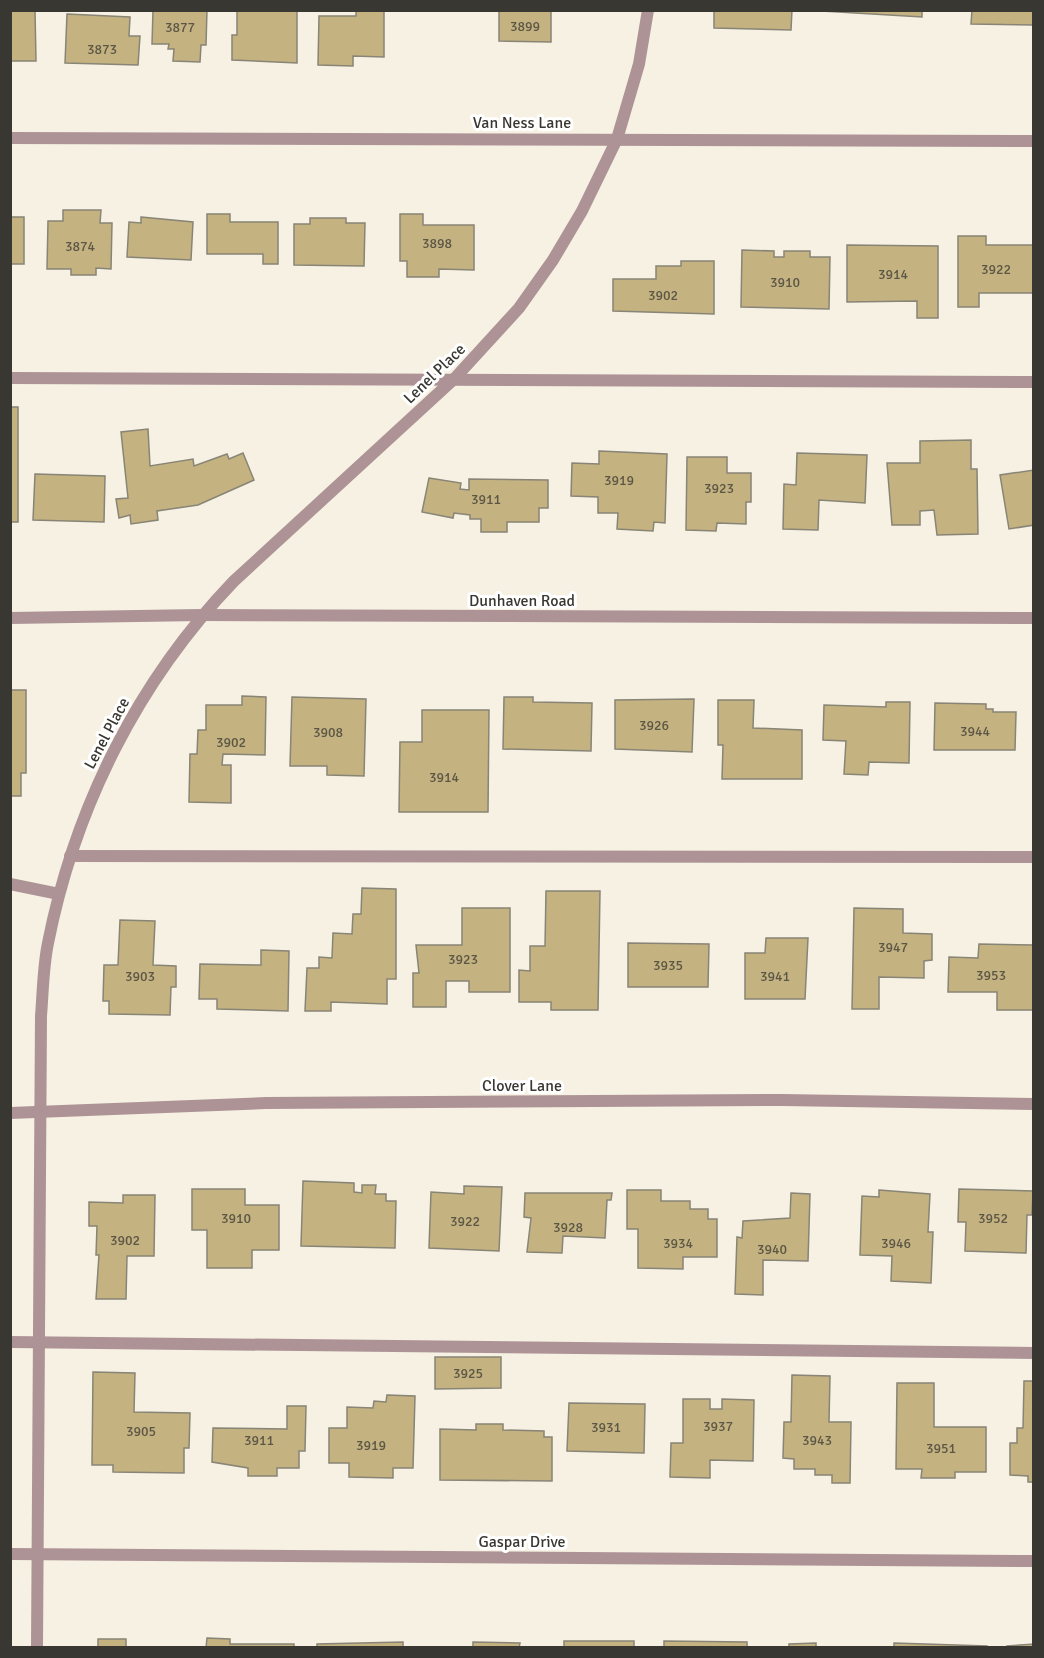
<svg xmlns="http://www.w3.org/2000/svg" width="1044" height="1658" viewBox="0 0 1044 1658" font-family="Signika,sans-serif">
<rect width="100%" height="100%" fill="#f6f1e2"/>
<g fill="#c4b381" stroke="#888476" stroke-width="1.5">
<polygon points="10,10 35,10 36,61 10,61"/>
<polygon points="153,10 207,10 206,45 201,45 200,62 173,61 174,49 168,49 169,44 152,44"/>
<polygon points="237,10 297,10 297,63 232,60 232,35 237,35"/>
<polygon points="356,10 384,10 384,57 353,56 353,66 318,65 319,16 356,16"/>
<polygon points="499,10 551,10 551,42 499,41"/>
<polygon points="714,10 792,10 791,30 714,28"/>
<polygon points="922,10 922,17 822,11 822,10"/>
<polygon points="972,10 1034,10 1034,25 971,24"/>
<polygon points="67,14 130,17 129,36 140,36 138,65 65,63"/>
<polygon points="63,210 101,210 100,223 112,223 111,269 96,268 96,275 71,275 71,269 47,269 48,221 63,221"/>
<polygon points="207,214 230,214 230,222 278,222 278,264 263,264 263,254 207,254"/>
<polygon points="400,214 423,214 423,225 474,225 474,270 439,269 439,277 407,277 407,261 400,261"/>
<rect x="10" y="217" width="14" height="47"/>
<polygon points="141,217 193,222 191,260 127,257 129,222 141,223"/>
<polygon points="310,218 346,218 346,223 365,223 364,266 294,265 294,224 310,224"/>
<polygon points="958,236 986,236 986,245 1034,245 1034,293 979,293 979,307 958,307"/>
<polygon points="847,245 938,246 938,318 917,318 917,301 847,302"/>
<polygon points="742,250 774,251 774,257 784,257 784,251 810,251 810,257 830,257 829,309 741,307"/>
<polygon points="681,261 714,261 714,314 613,311 613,279 656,279 656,266 681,266"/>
<rect x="10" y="407" width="8" height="115"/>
<polygon points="148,429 150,466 193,459 194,466 227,454 229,459 243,453 254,480 198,505 157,511 158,520 131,524 130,515 119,518 116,499 128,498 121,432"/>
<polygon points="971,440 971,469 977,469 978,534 937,535 934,510 920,511 920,525 892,525 887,463 920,463 920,441"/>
<polygon points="599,451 667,454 665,523 654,522 653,531 617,529 618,513 598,513 598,497 571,496 572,463 599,464"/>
<polygon points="797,453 867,455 865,503 819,500 818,530 783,529 784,484 796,485"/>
<polygon points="687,457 727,457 727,473 751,473 751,502 746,502 746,524 717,523 716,531 686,530"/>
<polygon points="1034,470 1034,525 1009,529 1000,475"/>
<polygon points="35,474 105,476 104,522 33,520"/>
<polygon points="429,478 461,483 460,489 469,490 469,479 548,480 548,508 539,508 539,522 507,522 507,532 481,532 481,519 470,519 470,515 454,513 453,518 422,512"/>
<polygon points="10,690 26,690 26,773 21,773 21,796 10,796"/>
<polygon points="242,696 266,697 265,755 223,754 222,765 231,765 231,803 189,802 190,754 197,754 198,730 206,730 206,705 242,705"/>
<polygon points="292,697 366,699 364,776 327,775 327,766 290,766"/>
<polygon points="504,697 533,697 533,702 592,703 591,751 503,749"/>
<polygon points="694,699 692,752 615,749 615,700"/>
<polygon points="718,700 754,700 753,728 802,730 802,779 722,779 723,745 718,745"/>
<polygon points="886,702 910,702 909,763 869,762 868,775 844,774 846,741 823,740 824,705 886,707"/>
<polygon points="935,703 986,704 986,709 993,709 993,712 1016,712 1015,750 934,750"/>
<polygon points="422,710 489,710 488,812 399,812 400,742 422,742"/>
<polygon points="362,888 396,889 396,979 387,979 387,1004 331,1002 331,1011 305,1011 307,968 319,968 319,957 332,958 333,933 352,934 353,914 361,914"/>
<polygon points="546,891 600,891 598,1010 551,1010 551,1002 519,1002 519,970 530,971 530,946 545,946"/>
<polygon points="462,908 510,908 510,992 469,992 469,981 446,981 446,1007 413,1007 413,973 419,973 416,945 462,945"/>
<polygon points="854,908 903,909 903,933 932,934 932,960 924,961 924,978 879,977 879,1009 852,1009"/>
<polygon points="120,920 155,921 153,965 176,966 176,987 171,987 170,1015 109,1014 109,1001 103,1001 104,965 118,965"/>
<polygon points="766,938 808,938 805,999 745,999 745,953 765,953"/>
<polygon points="628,943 709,944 708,987 628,987"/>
<polygon points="979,944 1034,945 1034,1010 997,1010 997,992 948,992 949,957 978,958"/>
<polygon points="261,950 289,951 288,1011 217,1009 217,999 199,999 200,964 261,965"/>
<polygon points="303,1181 354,1183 354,1192 362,1193 362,1185 376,1185 375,1194 386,1194 386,1201 396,1201 395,1248 301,1246"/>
<polygon points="464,1186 502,1187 499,1251 429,1248 431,1192 464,1194"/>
<polygon points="192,1189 245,1189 245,1205 279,1205 279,1250 252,1250 252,1268 207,1268 207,1230 192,1230"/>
<polygon points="959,1189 1033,1191 1032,1215 1027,1215 1026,1253 965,1251 966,1222 958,1222"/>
<polygon points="627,1190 661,1190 661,1201 690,1201 690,1209 708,1209 708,1219 717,1219 717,1257 683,1257 683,1269 638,1268 638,1229 627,1229"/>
<polygon points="879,1190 930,1194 928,1232 933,1232 931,1283 891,1281 892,1256 860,1255 862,1196 879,1197"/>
<polygon points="525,1193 612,1193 611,1200 607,1200 605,1238 563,1236 562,1253 527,1252 531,1218 524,1217"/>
<polygon points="791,1193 810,1194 808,1261 763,1260 763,1295 735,1294 737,1237 742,1238 743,1221 790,1218"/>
<polygon points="123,1195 155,1195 154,1256 127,1256 126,1299 96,1299 99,1255 96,1255 97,1226 89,1226 89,1202 123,1203"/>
<polygon points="435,1357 501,1357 501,1388 435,1389"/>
<polygon points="93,1372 135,1373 134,1412 190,1413 189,1448 184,1448 184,1473 113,1472 113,1465 92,1465"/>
<polygon points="792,1375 830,1376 829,1422 851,1422 850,1483 832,1483 832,1475 815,1475 815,1469 794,1469 794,1459 783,1458 784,1422 791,1422"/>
<polygon points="1024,1381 1034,1381 1034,1482 1028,1482 1028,1476 1010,1475 1010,1443 1017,1443 1017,1428 1023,1428"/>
<polygon points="897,1383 934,1383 934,1427 986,1427 986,1472 955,1472 955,1478 921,1478 922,1469 896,1469"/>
<polygon points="387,1395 415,1396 413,1468 393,1468 393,1478 349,1477 349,1463 329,1463 329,1428 347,1428 347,1407 373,1408 374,1401 386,1402"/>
<polygon points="683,1399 710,1399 710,1409 722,1409 722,1399 754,1400 753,1461 710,1460 710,1478 670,1477 671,1443 683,1443"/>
<polygon points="569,1403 645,1404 644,1453 567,1451"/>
<polygon points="287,1406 306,1406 305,1451 299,1451 299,1468 277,1468 277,1476 248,1476 248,1468 212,1462 213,1428 287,1429"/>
<polygon points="476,1424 503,1424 503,1430 544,1431 544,1437 552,1437 552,1481 440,1480 440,1429 476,1430"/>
<polygon points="207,1638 230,1639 230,1644 294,1644 294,1648 206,1648"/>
<polygon points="98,1639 126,1639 126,1647 162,1648 85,1648 98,1647"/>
<polygon points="564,1641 634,1641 634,1648 548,1648 564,1647"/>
<polygon points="664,1641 747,1642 747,1648 664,1648"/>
<polygon points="403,1642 403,1648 317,1648 317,1644"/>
<polygon points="473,1642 520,1643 519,1648 436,1648 473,1647"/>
<polygon points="816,1643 816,1648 789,1648 789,1644"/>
<polygon points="894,1643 987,1646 987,1648 894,1648"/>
<polygon points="1034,1644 1034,1648 1007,1648 1007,1646"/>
</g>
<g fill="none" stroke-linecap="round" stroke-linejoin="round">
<g stroke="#ad9396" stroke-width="12">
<polyline points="10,378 1034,382"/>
<polyline points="70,856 1034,857"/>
<polyline points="10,884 59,894"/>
<polyline points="10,1342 1034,1353"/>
</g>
<g stroke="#ad9396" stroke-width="12">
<polyline points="10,138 1034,141"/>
<polyline points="10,618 201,615 1034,618"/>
<polyline points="10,1113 266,1103 782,1100 1034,1104"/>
<polyline points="10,1554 1034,1561"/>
<path d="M37 1648 41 1016C43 992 43 967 48 943 75 807 138 681 234 581L455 378 519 308 553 260 582 211 617 139 639 64 648 10"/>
</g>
</g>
<g text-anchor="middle" stroke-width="6" stroke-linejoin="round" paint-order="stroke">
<g font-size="14" fill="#5c5645">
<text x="525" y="31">3899</text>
<text x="180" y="32">3877</text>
<text x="102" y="54">3873</text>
<text x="437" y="248">3898</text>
<text x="80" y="251">3874</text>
<text x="996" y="274">3922</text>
<text x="893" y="279">3914</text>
<text x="785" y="287">3910</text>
<text x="663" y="300">3902</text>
<text x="619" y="485">3919</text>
<text x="719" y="493">3923</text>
<text x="486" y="504">3911</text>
<text x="654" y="730">3926</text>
<text x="975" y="736">3944</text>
<text x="328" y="737">3908</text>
<text x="231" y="747">3902</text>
<text x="444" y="782">3914</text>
<text x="893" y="952">3947</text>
<text x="463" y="964">3923</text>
<text x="668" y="970">3935</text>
<text x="991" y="980">3953</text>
<text x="140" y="981">3903</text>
<text x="775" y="981">3941</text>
<text x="236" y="1223">3910</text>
<text x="993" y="1223">3952</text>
<text x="465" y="1226">3922</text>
<text x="568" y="1232">3928</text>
<text x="125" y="1245">3902</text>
<text x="678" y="1248">3934</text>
<text x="896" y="1248">3946</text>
<text x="772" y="1254">3940</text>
<text x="468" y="1378">3925</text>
<text x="718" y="1431">3937</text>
<text x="606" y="1432">3931</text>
<text x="141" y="1436">3905</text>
<text x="259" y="1445">3911</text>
<text x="817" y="1445">3943</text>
<text x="371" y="1450">3919</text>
<text x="941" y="1453">3951</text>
</g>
<g font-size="16" fill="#393731" stroke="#fff">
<text x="522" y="128">Van Ness Lane</text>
<text transform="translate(434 373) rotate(-44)" y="6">Lenel Place</text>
<text x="522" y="606">Dunhaven Road</text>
<text transform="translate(106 733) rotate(-62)" y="6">Lenel Place</text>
<text x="522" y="1091">Clover Lane</text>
<text x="522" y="1547">Gaspar Drive</text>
</g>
</g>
<rect width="1044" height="1658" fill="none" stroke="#393731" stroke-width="24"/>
</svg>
